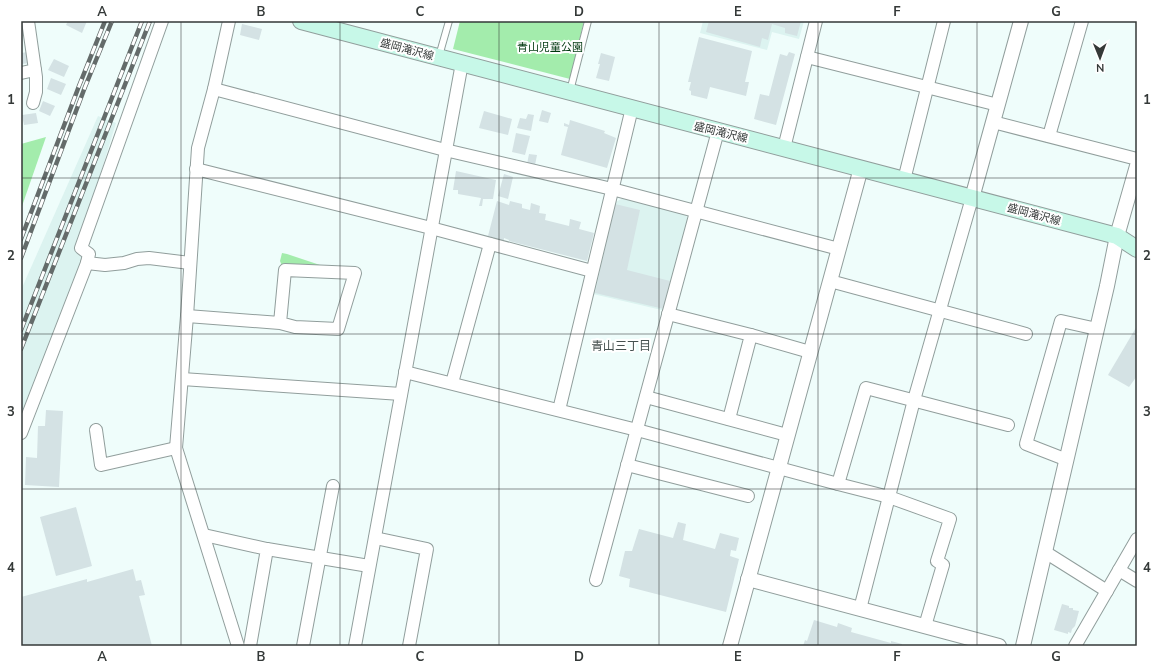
<svg xmlns="http://www.w3.org/2000/svg" width="1158" height="667" viewBox="0 0 1158 667" font-family="'Nunito Sans','Noto Sans JP',sans-serif">
<rect width="100%" height="100%" fill="#effdfb"/>
<g fill="#dcf3f0">
<polygon points="703,21 804,21 799,39 772,32 767,50 700,33"/>
<polygon points="98,116 116,123 77,250 86,254 21,422 21,290"/>
<polygon points="623,198 686,214 688,221 666,311 593,294 614,203"/>
</g>
<g fill="#a3ecac">
<polygon points="460,21 584,21 570,79 453,49"/>
<polygon points="46,137 21,209 21,144"/>
<polygon points="282,253 287,254 332,269 282,266 280,261"/>
</g>
<g fill="#d4e2e4">
<polygon points="68,21 87,21 82,33 66,25"/>
<polygon points="709,21 801,21 797,36 785,33 785,28 772,24 768,40 762,38 760,47 706,32"/>
<polygon points="242,24 262,29 259,40 240,35"/>
<polygon points="699,37 752,51 745,82 749,82 746,96 710,87 707,99 691,95 691,91 689,90 691,82 688,82"/>
<polygon points="28,52 31,63 21,64 21,53"/>
<polygon points="789,52 795,54 776,125 754,119 760,94 769,96 780,54 787,56"/>
<polygon points="601,53 615,57 609,81 596,78 600,64 598,64"/>
<polygon points="54,59 69,66 64,77 48,70"/>
<polygon points="51,78 66,84 61,95 47,89"/>
<polygon points="43,101 55,106 50,116 39,111"/>
<polygon points="542,110 551,113 548,123 539,121"/>
<polygon points="484,111 512,119 508,135 479,128"/>
<polygon points="36,113 38,123 24,125 22,115"/>
<polygon points="528,114 534,115 531,131 517,128 520,118 526,119"/>
<polygon points="570,120 605,131 604,133 616,138 607,168 561,155 568,127 564,126 564,123 569,125"/>
<polygon points="516,133 530,136 525,155 512,152"/>
<polygon points="529,154 537,155 535,165 527,164"/>
<polygon points="456,171 496,180 493,199 483,199 482,206 479,206 481,198 458,194 458,190 453,190"/>
<polygon points="504,174 513,177 508,199 498,196"/>
<polygon points="497,201 509,205 510,201 522,204 522,208 530,210 531,203 540,206 539,213 546,214 545,220 569,226 570,219 581,222 579,229 594,233 587,261 509,241 509,240 504,238 504,241 488,236"/>
<polygon points="615,204 640,210 627,270 670,281 664,309 595,293"/>
<polygon points="1137,326 1137,376 1129,387 1108,375"/>
<polygon points="46,410 63,411 59,487 25,485 26,457 37,458 38,426 45,426"/>
<polygon points="76,507 92,566 56,576 40,517"/>
<polygon points="678,522 686,524 683,540 715,549 720,533 739,538 736,551 731,550 730,556 739,559 726,612 629,587 630,579 619,576 625,551 632,551 639,529 673,538"/>
<polygon points="133,569 136,581 141,580 145,595 139,596 152,646 21,646 21,597 87,579 87,582"/>
<polygon points="1062,604 1069,606 1069,608 1073,608 1073,610 1079,611 1075,626 1072,629 1071,633 1068,632 1068,634 1054,630"/>
<polygon points="814,620 837,627 838,623 852,628 851,632 891,643 891,641 902,644 902,646 803,646 805,640 807,641"/>
</g>
<g fill="none" stroke-linecap="round" stroke-linejoin="round">
<g stroke="#919e9c" stroke-width="8">
<g id="service">
<polyline points="439,56 449,21"/>
<polyline points="570,91 588,21"/>
</g>
</g>
<g stroke="#919e9c" stroke-width="14">
<g id="minor">
<polyline points="28,21 36,77 36,92 33,103"/>
<polyline points="229,21 214,89 198,148 187,316 176,448 238,646"/>
<polyline points="807,57 998,105"/>
<polyline points="21,73 35,70"/>
<polyline points="214,89 445,150 612,189 839,249"/>
<polyline points="993,122 1137,159"/>
<polyline points="1049,136 1082,21"/>
<polyline points="784,148 816,21"/>
<polyline points="196,169 431,228 592,271"/>
<polyline points="904,180 944,21"/>
<polyline points="87,263 105,265 124,263 137,259 149,258 190,263"/>
<polyline points="830,281 1026,334"/>
<polyline points="668,314 751,335 729,419"/>
<polyline points="187,316 280,323 285,270 355,273 338,329 295,327 280,323"/>
<polyline points="751,335 810,352"/>
<polyline points="405,372 637,430 838,484 866,388 1008,425"/>
<polyline points="182,379 401,394"/>
<polyline points="452,383 490,244"/>
<polyline points="646,397 787,435"/>
<polyline points="559,410 632,108"/>
<polyline points="96,430 101,465 176,448"/>
<polyline points="21,433 87,263 89,254 81,248 162,21"/>
<polyline points="1062,458 1026,444 1061,321 1097,329"/>
<polyline points="627,465 748,496"/>
<polyline points="838,484 889,497 950,519 937,561 943,565 925,626"/>
<polyline points="204,535 267,549 250,646"/>
<polyline points="375,538 427,549 409,646"/>
<polyline points="267,549 369,566"/>
<polyline points="1045,552 1107,591"/>
<polyline points="1119,570 1137,581"/>
<polyline points="596,580 718,131"/>
<polyline points="860,609 914,400 972,198"/>
<polyline points="303,646 333,486"/>
<polyline points="355,646 462,63"/>
<polyline points="1075,646 1137,539"/>
</g>
</g>
<g stroke="#919e9c" stroke-width="16">
<g id="tertiary">
<polyline points="972,198 1021,21"/>
<polyline points="748,579 999,646"/>
<polyline points="730,646 861,168"/>
<polyline points="1023,646 1107,286 1117,236 1137,166"/>
</g>
</g>
<g stroke="#919e9c" stroke-width="18">
<polyline id="secondary" points="301,21 1117,236 1137,249"/>
</g>
<use href="#service" stroke="#fff" stroke-width="6"/>
<use href="#minor" stroke="#fff" stroke-width="12"/>
<use href="#tertiary" stroke="#fff" stroke-width="14"/>
<use href="#secondary" stroke="#c7f8e8" stroke-width="16"/>
<g stroke="#646b6a" stroke-width="4.5">
<g id="rail">
<polyline points="21,239 79,86 105,21"/>
<polyline points="21,258 85,87 112,21"/>
<polyline points="21,330 142,21"/>
<polyline points="21,349 150,21"/>
</g>
</g>
<use href="#rail" stroke="#fff" stroke-width="3" stroke-dasharray="9" stroke-linecap="butt"/>
</g>
<path fill="none" stroke="#343938" stroke-width="1" stroke-opacity="0.55" d="M181 21V646M340 21V646M499 21V646M659 21V646M818 21V646M977 21V646M21 178H1137M21 334H1137M21 489H1137"/>
<g text-anchor="middle" stroke-width="4" stroke-linejoin="round" paint-order="stroke">
<g font-size="11" fill="#00380f" stroke="#fff">
<text x="550" y="51">青山児童公園</text>
</g>
<g font-size="11" fill="#343938" stroke="#fff">
<text transform="translate(407 49) rotate(15)" y="4">盛岡滝沢線</text>
<text transform="translate(721 132) rotate(14)" y="4">盛岡滝沢線</text>
<text transform="translate(1034 214) rotate(15)" y="4">盛岡滝沢線</text>
</g>
<g font-size="12" fill="#465150" stroke="#fff">
<text x="621" y="350">青山三丁目</text>
</g>
</g>
<rect width="1158" height="667" fill="none" stroke="#ffffff" stroke-width="44"/>
<g transform="translate(1100 58) rotate(179)" stroke="#ffffff" stroke-width="3" paint-order="stroke">
<path d="M0-3L7 15L0 10L-7 15Z" fill="#343938"/>
<text y="-6" font-size="11" font-weight="bold" text-anchor="middle" fill="#343938">N</text>
</g>
<rect x="22" y="22" width="1114" height="623" fill="none" stroke="#343938" stroke-width="1.5"/>
<g font-size="13" text-anchor="middle" font-weight="bold" fill="#343938">
<text x="102" y="16">A</text>
<text x="261" y="16">B</text>
<text x="420" y="16">C</text>
<text x="579" y="16">D</text>
<text x="738" y="16">E</text>
<text x="897" y="16">F</text>
<text x="1056" y="16">G</text>
<text x="11" y="104">1</text>
<text x="1147" y="104">1</text>
<text x="11" y="260">2</text>
<text x="1147" y="260">2</text>
<text x="11" y="416">3</text>
<text x="1147" y="416">3</text>
<text x="11" y="572">4</text>
<text x="1147" y="572">4</text>
<text x="102" y="661">A</text>
<text x="261" y="661">B</text>
<text x="420" y="661">C</text>
<text x="579" y="661">D</text>
<text x="738" y="661">E</text>
<text x="897" y="661">F</text>
<text x="1056" y="661">G</text>
</g>
</svg>
